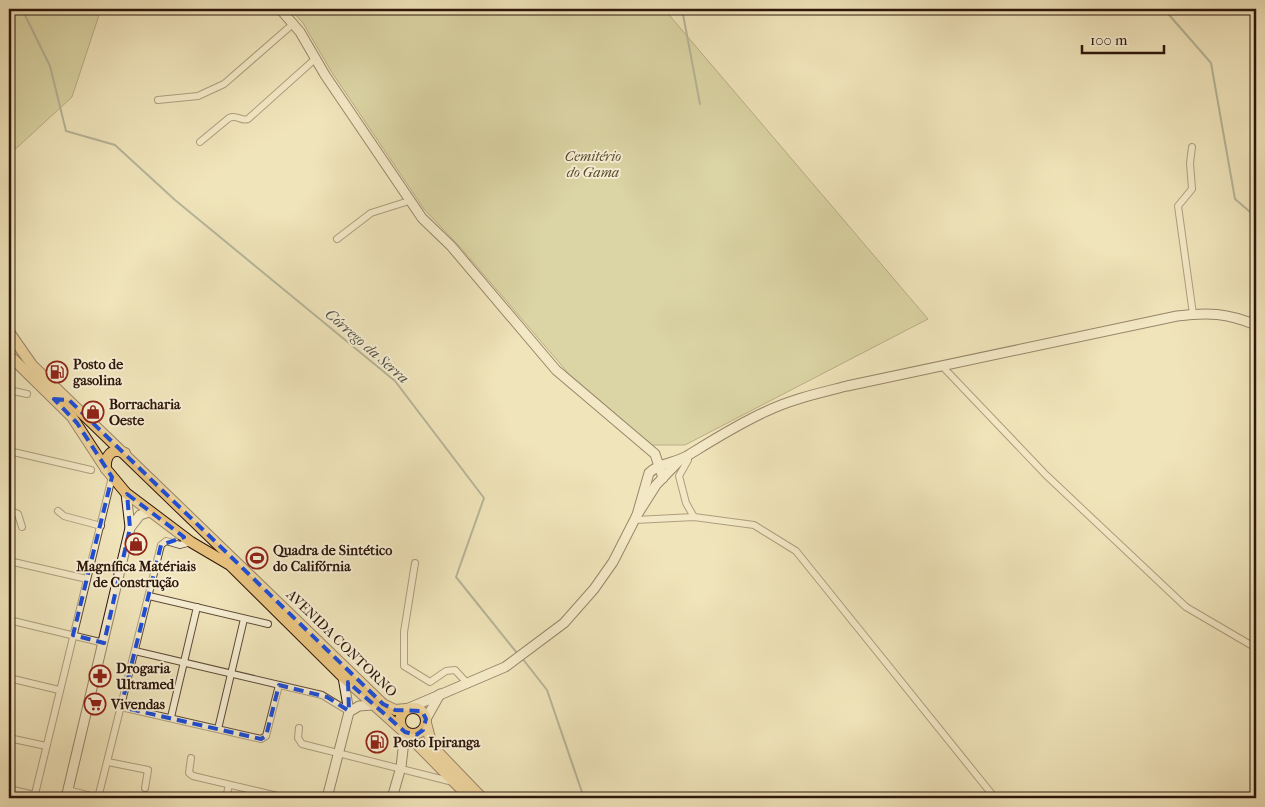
<svg xmlns="http://www.w3.org/2000/svg" width="1265" height="807" viewBox="0 0 1265 807" font-family="'IM FELL French Canon',serif">
<rect width="100%" height="100%" fill="#f0e4ba"/>
<filter id="stains"><feTurbulence type="fractalNoise" baseFrequency=".004" numOctaves="4"/><feColorMatrix values="0 0 0 0 .2 0 0 0 0 .09 0 0 0 0 .02 0 0 0 .5 -.17"/></filter>
<radialGradient id="worn" r=".72"><stop offset=".6" stop-color="#630" stop-opacity="0"/><stop offset="1" stop-color="#630" stop-opacity=".3"/></radialGradient>
<g fill="#c0c28b" stroke="#766c4b">
<polygon points="9,9 101,9 72,97 9,155"/>
<polygon points="290,9 664,9 928,319 685,445 652,445 569,374 460,247 424,209 331,71 303,23"/>
</g>
<g fill="none" stroke-linecap="round" stroke-linejoin="round">
<g stroke="#6e7b70" stroke-width="2">
<polyline points="22,9 50,66 66,131 115,145 175,200 395,381 484,498 456,577 517,653"/>
<polyline points="682,9 700,104"/>
<polyline points="1164,9 1211,63 1235,199 1256,217"/>
<polyline points="1256,379 1251,386 1256,392"/>
<polyline points="522,658 547,690 584,798"/>
</g>
<g stroke="#5e4a37" stroke-width="8">
<g id="street">
<polyline points="158,100 198,96 224,84 294,23"/>
<path d="M200 142 229 118C237 114 241 122 248 119L315 59"/>
<polyline points="1192,147 1190,163 1192,189 1178,206 1193,314"/>
<polyline points="337,239 371,213 409,201"/>
<polyline points="942,366 1046,475 1186,607 1256,648"/>
<polyline points="9,390 27,394"/>
<polyline points="9,451 91,470"/>
<polyline points="687,456 688,460 679,476 686,503 694,517"/>
<polyline points="9,510 18,514 22,527"/>
<polyline points="58,511 64,516 101,526"/>
<polyline points="635,520 694,517 754,525 796,551 995,798"/>
<polyline points="9,561 87,579"/>
<polyline points="415,563 404,632 404,666 430,682 446,671 455,670 468,684"/>
<polyline points="149,596 268,624"/>
<polyline points="9,620 104,643"/>
<polyline points="135,651 322,695 350,712"/>
<polyline points="9,678 59,690"/>
<polyline points="121,707 261,739 266,736 279,685"/>
<polyline points="171,717 197,607"/>
<polyline points="299,728 298,738 302,744 453,782"/>
<polyline points="218,729 244,619"/>
<polyline points="9,738 46,746"/>
<polyline points="191,758 189,773 193,776 286,798"/>
<polyline points="108,762 148,770 145,788"/>
<polyline points="9,789 47,798"/>
<polyline points="68,790 99,798"/>
<polyline points="34,798 112,477"/>
<polyline points="98,798 161,545 166,541 180,545 191,542"/>
<polyline points="226,798 229,785"/>
</g>
</g>
<g stroke="#2d160b" stroke-width="11">
<g id="secondary">
<polyline points="280,9 300,32 325,75 422,218 451,246 556,370 655,454 663,478"/>
<polyline points="126,493 130,527"/>
<path d="M637 515 649 473C659 463 675 463 687 456 713 440 738 424 767 411 792 399 820 393 847 386L1177 316C1208 312 1227 313 1256 325"/>
<polyline points="409,708 505,667 564,623 594,589 613,562 637,515 656,485 680,460"/>
<polyline points="349,712 359,706 372,705"/>
<polyline points="426,719 440,694"/>
<polyline points="66,798 130,528 140,515 149,512"/>
<polyline points="327,798 349,712 343,677"/>
<polyline points="392,798 401,767 405,732"/>
</g>
</g>
<g stroke="#2d160b" stroke-width="12">
<g id="primary">
<polyline points="9,332 32,365 383,704 395,710 406,709"/>
<polyline points="9,355 72,417 106,469 126,493 191,542 230,565 343,677 403,731"/>
<path d="M106 469C105 456 111 447 125 453"/>
<circle cx="413" cy="721" r="13"/>
<polyline points="426,723 432,746 482,798"/>
<polyline points="405,732 470,798"/>
</g>
</g>
<use href="#street" stroke="#f5edd2" stroke-width="6"/>
<use href="#secondary" stroke="#f5edd2" stroke-width="9"/>
<use href="#primary" stroke="#e8c27d" stroke-width="10"/>
</g>
<path d="M0 0H1265V807H0ZM54 399 69 400 383 704 395 710 422 711 426 719 423 730 416 735 405 732 348 682 349 711 327 697 279 685 266 736 261 739 121 707 161 545 184 537 127 494 130 528 104 643 73 635 112 477 77 423Z" fill="#f0e4ba" fill-opacity=".55" fill-rule="evenodd"/>
<path fill="none" stroke="#1d4ed8" stroke-width="4" stroke-dasharray="10 6" stroke-linejoin="round" d="M54 399 69 400 383 704 395 710 422 711 426 719 423 730 416 735 405 732 348 682 349 711 327 697 279 685 266 736 261 739 121 707 161 545 184 537 127 494 130 528 104 643 73 635 112 477 77 423Z"/>
<defs>
<g id="fuel-ring" transform="scale(1.125)"><circle r="9.5" fill="#f5edd2" stroke="#8f2418" stroke-width="1.5"/><path d="M-5.5-6h7V0h2V4h1.3V-2.5L3-4.5l.8-.8L6-3V5H2.5V1h-1V6h-7ZM-4.2-4.7v3.2H.2V-4.7Z" fill="#8f2418"/></g>
<g id="shop-ring" transform="scale(1.125)"><circle r="9.5" fill="#f5edd2" stroke="#8f2418" stroke-width="1.5"/><path d="M-5-2.5h2.3a2.7 3.5 0 0 1 5.4 0H5L5.5 6h-11ZM-1.5-2.5h3a1.5 2.3 0 0 0-3 0Z" fill="#8f2418"/></g>
<g id="stadium-ring" transform="scale(1.125)"><circle r="9.5" fill="#f5edd2" stroke="#8f2418" stroke-width="1.5"/><path d="M0-5a6.5 5 0 1 0 0 10a6.5 5 0 1 0 0-10ZM-3.5-1.8h7v3.6h-7Z" fill="#8f2418"/></g>
<g id="pharmacy-ring" transform="scale(1.125)"><circle r="9.5" fill="#f5edd2" stroke="#8f2418" stroke-width="1.5"/><path d="M-2-6h4v4h4v4h-4v4h-4v-4h-4v-4h4Z" fill="#8f2418"/></g>
<g id="supermarket-ring" transform="scale(1.125)"><circle r="9.5" fill="#f5edd2" stroke="#8f2418" stroke-width="1.5"/><path d="M-6-5.5h2.5l.6 2H6L4.5 2H-2.5L-4.4-4H-6ZM-1.5 3.2a1.3 1.3 0 1 0 .1 0ZM3 3.2a1.3 1.3 0 1 0 .1 0Z" fill="#8f2418"/></g>
</defs>
<g fill-rule="evenodd">
<use href="#fuel-ring" x="57" y="372"/>
<use href="#shop-ring" x="93" y="412"/>
<use href="#shop-ring" x="136" y="544"/>
<use href="#stadium-ring" x="257" y="558"/>
<use href="#pharmacy-ring" x="100" y="676"/>
<use href="#supermarket-ring" x="95" y="704"/>
<use href="#fuel-ring" x="377" y="742"/>
</g>
<g text-anchor="middle" stroke-width="4" stroke-linejoin="round" paint-order="stroke">
<g font-size="14" font-style="italic" fill="#594a31" stroke="#f5edd2">
<text x="593" y="161">Cemitério<tspan x="593" dy="16">do Gama</tspan></text>
</g>
<g font-size="14" font-weight="bold" fill="#2d160b" stroke="#f5edd2" text-anchor="start">
<text x="73" y="369">Posto de<tspan x="73" dy="16">gasolina</tspan></text>
<text x="109" y="409">Borracharia<tspan x="109" dy="16">Oeste</tspan></text>
<text x="273" y="555">Quadra de Sintético<tspan x="273" dy="16">do Califórnia</tspan></text>
<text x="136" y="571" text-anchor="middle">Magnífica Matériais<tspan x="136" dy="16">de Construção</tspan></text>
<text x="116" y="673">Drogaria<tspan x="116" dy="16">Ultramed</tspan></text>
<text x="111" y="709">Vivendas</text>
<text x="393" y="747">Posto Ipiranga</text>
</g>
<g font-size="14" fill="#2d160b" stroke="#f5edd2">
<text transform="translate(342 643) rotate(44)" y="5">AVENIDA CONTORNO</text>
</g>
<g font-size="15" font-style="italic" fill="#535146" stroke="#f5edd2">
<text transform="translate(367 346) rotate(41)" y="5">Córrego da Serra</text>
</g>
</g>
<rect width="1265" height="807" fill="none" stroke="#f0e4ba" stroke-width="30"/>
<rect x="10" y="10" width="1245" height="787" fill="none" stroke="#2d160b" stroke-width="2.5"/>
<rect x="15" y="15" width="1235" height="777" fill="none" stroke="#2d160b"/>
<path d="M1082 45v8h82v-8" fill="none" stroke="#2d160b" stroke-width="2.5"/>
<text x="1090" y="45" font-size="15" fill="#2d160b" stroke="#f5edd2" stroke-width="4" paint-order="stroke">100 m</text>
<rect width="100%" height="100%" filter="url(#stains)"/>
<rect width="100%" height="100%" fill="url(#worn)"/>
</svg>
